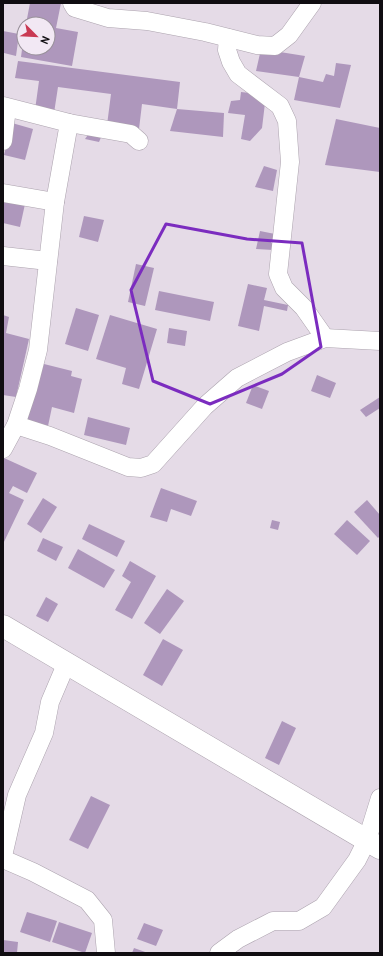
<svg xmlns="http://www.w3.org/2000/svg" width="383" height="956" viewBox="0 0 383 956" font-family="'PT Sans',sans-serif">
<rect width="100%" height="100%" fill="#e5dbe7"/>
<g fill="#ae97bc">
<polygon points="30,3 61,3 56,28 78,32 72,66 21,57 23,42 24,48 48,48 48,24 26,24"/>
<polygon points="3,31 19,34 16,56 4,53 3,56"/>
<polygon points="261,49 305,56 299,77 323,82 326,74 334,76 336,63 351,65 340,108 294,100 299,77 256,71"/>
<polygon points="18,61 180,82 177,109 142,104 139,129 107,125 111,94 58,87 54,113 35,110 39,81 15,78"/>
<polygon points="241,92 258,94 265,103 262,128 250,141 241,139 245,115 228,113 231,101 240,100"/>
<polygon points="177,109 224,113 223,137 170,131"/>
<polygon points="336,119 380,128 380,172 325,165"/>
<polygon points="12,123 33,129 25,160 4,155"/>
<polygon points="90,132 103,133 99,142 85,139"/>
<polygon points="264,166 277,170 273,191 255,187"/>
<polygon points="4,199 25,204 20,227 3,223"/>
<polygon points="84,216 104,220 98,242 79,237"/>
<polygon points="260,231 275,234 271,243 276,244 273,250 256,249"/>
<polygon points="136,264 154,268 145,306 128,302"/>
<polygon points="248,284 267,288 264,300 288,305 287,311 264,306 259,331 238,326"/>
<polygon points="159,291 214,302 210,321 155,310"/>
<polygon points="76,308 99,315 88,351 65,344"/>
<polygon points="3,315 9,317 6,333 29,339 16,397 3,395"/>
<polygon points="110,315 157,329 139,389 122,384 126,368 96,359"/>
<polygon points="169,328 187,331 185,346 167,343"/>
<polygon points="40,363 72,371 71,376 82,379 74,413 52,407 48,426 27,421"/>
<polygon points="317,375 336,383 330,398 311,391"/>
<polygon points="253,385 269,391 262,409 246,403"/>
<polygon points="380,397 380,408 366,417 360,410"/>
<polygon points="88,417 130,428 126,445 84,435"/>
<polygon points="4,458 37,473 27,493 13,486 9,493 24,500 3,544 3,461"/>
<polygon points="161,488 197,501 191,516 171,509 167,522 150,517"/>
<polygon points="43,498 57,507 41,533 27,524"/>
<polygon points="367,500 380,515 380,536 378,538 354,512"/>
<polygon points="272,520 280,522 278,530 270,528"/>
<polygon points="347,520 370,541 357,555 334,534"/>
<polygon points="89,524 125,541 117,557 82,539"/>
<polygon points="43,538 63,547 56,561 37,551"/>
<polygon points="78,549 115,570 104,588 68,568"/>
<polygon points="130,561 156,576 132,619 115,610 131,582 122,576"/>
<polygon points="167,589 184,601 160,634 144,623"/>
<polygon points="46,597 58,604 48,622 36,616"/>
<polygon points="163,639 183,650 162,686 143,675"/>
<polygon points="282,721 296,728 279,765 265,758"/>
<polygon points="91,796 110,805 88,849 69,840"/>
<polygon points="27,912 57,921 50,942 20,932"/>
<polygon points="59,922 92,933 85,953 52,942"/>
<polygon points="144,923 163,930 156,946 137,939"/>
<polygon points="3,940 18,942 17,953 3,953"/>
<polygon points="134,948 148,953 132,953"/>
</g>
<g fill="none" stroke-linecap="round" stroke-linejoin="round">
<g stroke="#aca3ae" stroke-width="19">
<g id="street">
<polyline points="72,3 75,8 108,18 147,21 205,32 257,45 275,46 289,35 312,3"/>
<polyline points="228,38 227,50 231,62 238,74 280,106 287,121 290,162 278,274 284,288 304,308 325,338"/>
<polyline points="3,106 69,123 55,202 38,350 28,389 16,425 3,449"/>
<polyline points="69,123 131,134 139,141"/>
<polyline points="3,141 7,108"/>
<polyline points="3,193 55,202"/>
<polyline points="3,256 48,261"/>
<polyline points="16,425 50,436 128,467 141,468 153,464 205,406 237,378 287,352 325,338 380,341"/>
<polyline points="3,856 17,795 44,733 50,702 67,662"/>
<polyline points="3,859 33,872 87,900 103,920 106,953"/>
<polyline points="219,953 238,939 273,921 299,921 323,907 357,860 367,840 380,798"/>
</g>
</g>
<g stroke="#aca3ae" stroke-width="23">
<polyline id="secondary" points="3,626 380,848"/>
</g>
<use href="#street" stroke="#fff" stroke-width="18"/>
<use href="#secondary" stroke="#fff" stroke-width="22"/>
</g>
<path fill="none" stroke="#7b2cbf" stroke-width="3" stroke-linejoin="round" d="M166 224 247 239 302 243 321 347 282 374 210 404 153 381 131 290Z"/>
<rect width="383" height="956" fill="none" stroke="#100d11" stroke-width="8"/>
<g transform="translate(36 36) rotate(114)"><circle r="19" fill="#f2e8f4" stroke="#989099"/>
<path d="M0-3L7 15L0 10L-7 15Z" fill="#c93953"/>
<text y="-6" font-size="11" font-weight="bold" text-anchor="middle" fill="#100d11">N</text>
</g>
</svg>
